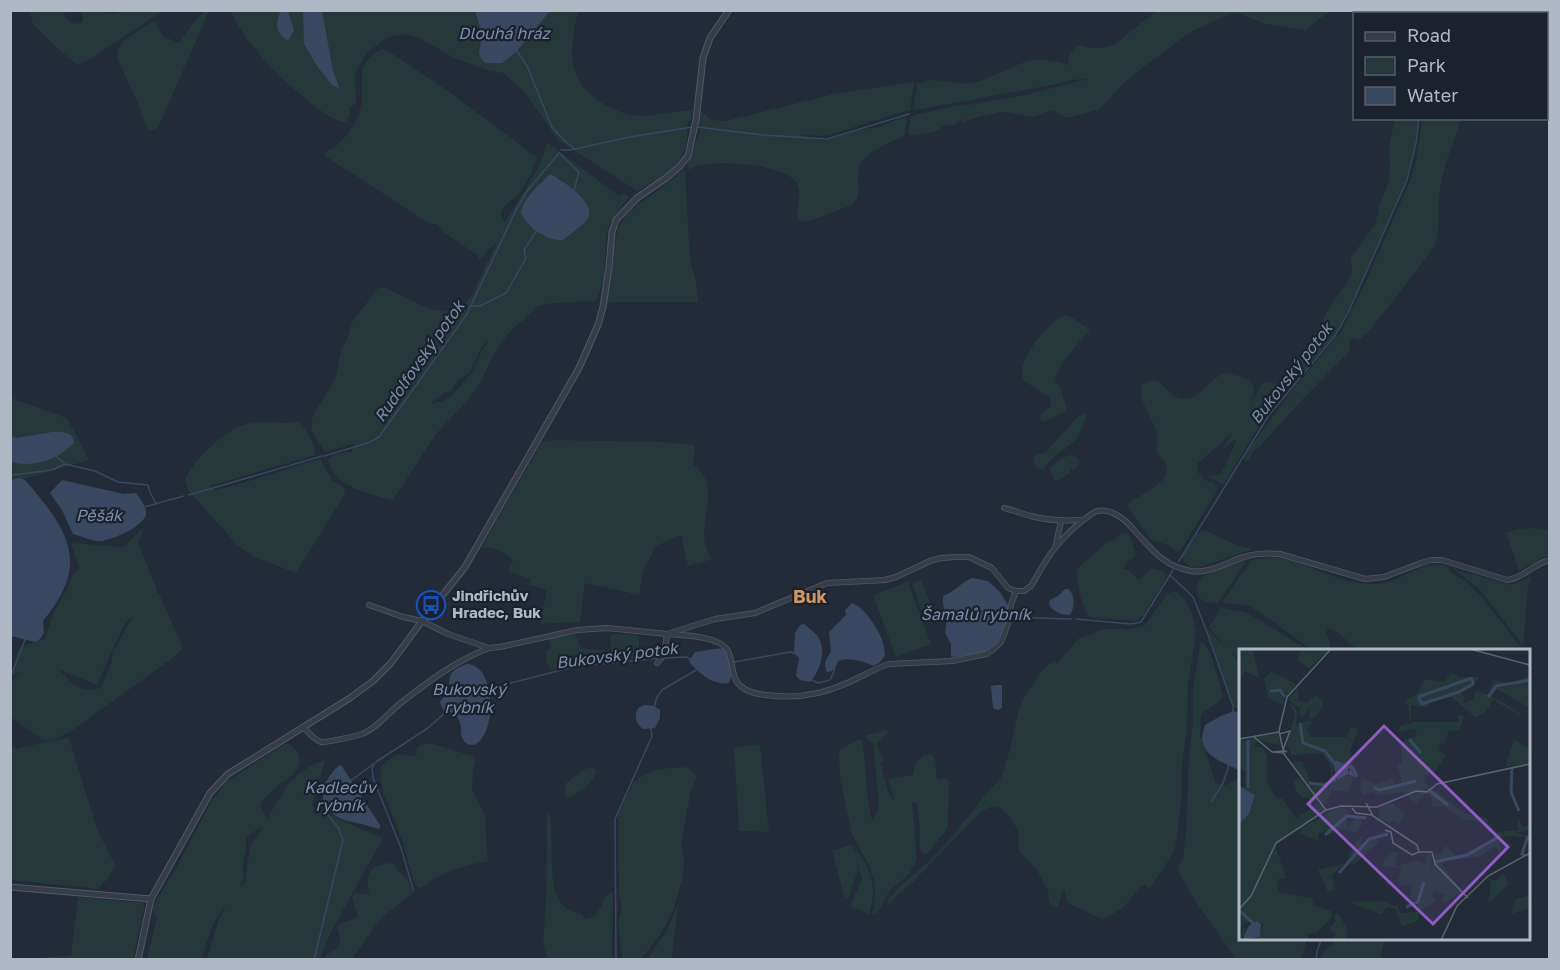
<svg xmlns="http://www.w3.org/2000/svg" width="1560" height="970" viewBox="0 0 1560 970" font-family="'Golos Text',sans-serif">
<rect width="100%" height="100%" fill="#232b38"/>
<g fill="#25383a" fill-rule="evenodd">
<path d="M31 11H64C64 20 73 26 81 23L83 20 81 11H102L105 13 114 14 125 11H162L87 61 78 65C73 63 38 30 34 25 31 21 31 16 31 11Z"/>
<polygon points="206,11 209,11 158,128 150,130 146,126 138,104 117,58 118,50 123,41 152,22 156,23 163,36 179,43 197,18"/>
<path d="M231 11H578C574 29 569 52 575 71 582 96 616 115 641 116 647 117 653 115 659 114 670 112 681 111 692 110L691 119 688 122C687 131 688 142 684 151 677 169 654 182 637 191L558 140 524 91 503 73 490 71 456 59 419 38 403 34 388 37 368 52 355 74 356 103 349 109 351 112 346 122C330 125 274 72 262 58 252 45 236 26 231 11Z"/>
<path d="M1156 11H1330L1305 30 1266 24 1237 13 1227 15 1192 31 1181 39 1129 78 1098 110 1070 117H1065L1056 112 1049 111 1034 117 1006 112H999L975 118 961 123 962 118 955 125 944 126 935 132 913 136 909 135 908 133 911 117 917 114 963 104 968 105 1025 95 1087 79 1071 80 1068 82 917 110 913 109 917 84C922 83 926 80 931 80 944 81 958 84 972 83 980 82 987 78 994 75 1024 62 1035 54 1069 65L1068 57 1078 45C1089 49 1102 49 1114 45Z"/>
<path d="M382 49 393 54 445 89 537 157C535 166 526 185 520 193 512 201 504 202 501 215L505 222 541 163 547 142 619 196 623 193 629 197 610 222 606 236 604 278 597 299 594 301 545 304 538 306 508 334 496 350 479 385 469 399 436 434 393 500C368 493 337 489 328 461 332 453 343 452 352 452L354 444 325 452 312 432V419L315 412 335 380 340 354 349 334 352 322 378 288 384 287 429 309 455 312 458 314 472 294 496 244C490 247 486 255 479 259L477 255 445 233 437 224H430L325 156 324 154C328 150 331 150 335 147 344 140 354 126 358 116 369 93 349 63 382 49ZM559 178 579 195 544 236 530 226 521 214C522 195 544 186 559 178ZM486 342H488C480 350 479 359 474 368 472 373 453 395 449 398 444 401 436 402 430 404L445 392 452 391C457 376 467 378 472 369 478 359 477 351 486 342Z"/>
<path d="M912 82H914V85L910 110 829 135 821 136 801 135C805 136 818 140 822 141L864 129 879 127 900 118H905L907 120 905 133 904 136C891 142 863 153 859 167 857 176 859 187 858 197L852 205 807 222 800 221C792 209 806 195 795 181 782 164 706 157 689 170L687 166 699 134 700 123 698 122 700 110 711 120 726 121 834 94Z"/>
<polygon points="1395,119 1419,119 1412,160 1407,178 1345,318 1341,327 1329,342 1302,373 1296,376 1291,373 1289,370 1292,363 1309,349 1329,308 1344,287 1352,272 1351,257 1375,225 1379,207 1389,180 1390,168 1389,145"/>
<path d="M1422 119H1461C1458 131 1453 142 1449 154 1445 165 1442 178 1440 190 1437 210 1442 230 1433 249L1371 329 1359 340 1353 338 1349 342 1350 349 1349 352 1296 406 1259 448 1253 451 1249 460 1246 462 1244 459 1251 446 1293 389 1341 332 1366 281 1410 181 1416 161Z"/>
<polygon points="685,168 690,259 696,281 698,302 610,302 607,305 603,305 618,228 628,213 641,202 659,190"/>
<path d="M1065 315 1071 317 1089 329 1090 331C1077 344 1060 362 1055 380L1061 390 1067 409 1064 412 1043 422 1040 420 1041 415 1051 406V400L1047 394 1045 395 1023 380C1023 379 1022 371 1022 370 1024 353 1049 321 1065 315Z"/>
<path d="M1225 373C1234 375 1253 377 1254 389 1255 394 1251 400 1250 404L1264 382 1283 385 1285 388 1272 405 1224 484 1208 476 1220 475 1228 461 1236 441 1234 440 1223 449 1232 433 1197 464V471L1205 480 1214 483 1217 489 1216 493 1181 550 1177 552 1168 545 1151 540 1128 507V504C1136 496 1170 483 1167 468 1166 462 1159 456 1156 451 1157 444 1158 438 1156 431 1152 416 1137 401 1142 385 1163 372 1162 393 1179 398 1199 403 1209 378 1225 373Z"/>
<polygon points="11,398 67,418 89,460 11,483"/>
<path d="M1086 413C1086 420 1085 421 1082 427 1080 430 1080 433 1078 436 1070 449 1052 453 1043 470 1038 468 1034 465 1033 460L1036 455 1045 453 1078 416Z"/>
<path d="M298 422C306 428 316 444 315 455L210 486 214 490C250 483 284 468 320 459L321 460 332 480 344 488 345 494 296 573 255 557 237 545 188 490 185 480C191 462 227 428 246 424 263 420 281 425 298 422Z"/>
<path d="M554 440 663 442 693 445 695 450 693 465C728 486 688 533 713 559L688 566 681 535 656 546 643 571 639 595 585 583 580 622 540 624 547 590 529 585 530 579 508 571 513 560C504 553 495 546 483 548L482 546 541 443 545 441Z"/>
<path d="M1069 455C1074 455 1078 458 1080 461 1078 466 1076 470 1070 470V473L1057 481H1055L1049 468 1063 458Z"/>
<path d="M143 528C144 535 138 537 139 545L156 587 157 594H159L181 643 182 649 174 657 70 732 51 741 69 738 97 829 115 865C112 874 105 882 98 889L11 880V748L14 749 51 741 43 740 11 717V684L17 675 22 672 11 676 19 647 45 639 53 613 67 589 72 576 78 570H80L71 543 123 547ZM133 616 113 652 111 663 101 688C76 693 74 683 58 669L97 685 125 623Z"/>
<path d="M1530 528 1549 530V556C1538 559 1529 566 1518 571 1516 557 1509 545 1507 533L1517 529Z"/>
<polygon points="1205,530 1238,546 1253,549 1198,568 1191,567 1183,561 1182,556 1198,533"/>
<path d="M1126 533 1130 536 1136 554C1133 561 1126 559 1123 569H1127L1138 579 1143 577 1151 568 1163 571 1166 578 1143 616 1136 621 1090 618C1080 604 1079 587 1076 570L1081 565 1109 541 1114 540 1121 534Z"/>
<path d="M1273 557C1308 561 1340 586 1376 584 1398 583 1415 566 1433 565 1438 564 1442 565 1447 566L1450 572 1466 581 1481 596 1523 650H1358L1336 631 1329 629 1327 630 1326 634 1330 641 1329 649 1327 650H1312L1251 606 1222 603 1243 572 1247 571 1246 567 1252 560Z"/>
<path d="M1247 560 1218 603C1208 603 1192 600 1197 586 1198 582 1202 577 1206 575 1218 568 1233 564 1247 560Z"/>
<polygon points="1454,569 1511,585 1524,580 1531,576 1528,587 1523,646 1482,592"/>
<polygon points="921,580 935,616 925,620 912,584"/>
<polygon points="908,582 931,644 896,657 873,595"/>
<path d="M1175 591 1184 598 1191 611 1196 631 1192 660 1188 682 1187 726 1182 767 1181 800 1178 830 1174 852 1151 887 1149 888 1145 885C1136 889 1129 903 1121 909 1115 913 1109 916 1103 920L1068 903 1064 889 1058 906 1055 908 1049 902 1048 891 1037 870 1019 851C1018 846 1019 842 1019 837 1018 827 1007 811 998 807 992 805 986 809 981 812 976 815 973 821 968 825 950 843 933 861 916 879 908 888 897 894 889 904L887 901 900 886 927 863 952 837 983 797 1001 778 1011 746 1018 712 1023 699 1041 672 1049 664 1055 661 1056 665 1078 639 1104 629H1131L1144 626 1165 597 1169 593Z"/>
<polygon points="1220,607 1244,612 1244,611 1309,650 1240,650 1240,657 1231,652 1240,662 1240,708 1234,708 1207,629 1229,650 1208,627 1214,620"/>
<path d="M574 634C579 638 577 644 581 648L611 651V635L614 634 636 635 639 636V647L634 658 591 662 555 670 549 667 546 661V650L551 648 549 639Z"/>
<polygon points="1201,641 1210,652 1223,695 1220,701 1201,714 1200,735 1216,784 1226,785 1240,778 1240,938 1307,939 1301,959 1236,959 1195,901 1180,875 1178,867 1183,859 1187,818 1188,771 1193,721 1193,689"/>
<path d="M888 730C886 736 881 738 877 744L883 760V762H880L888 791 895 802 888 779 913 775 915 765 923 755H932L935 759 937 778 939 780 946 778 949 782 948 825 946 830 928 853H922L920 847V827L917 804 915 802H912L917 860 909 874 890 890 878 912 874 914 872 912 874 907 875 883 868 864 852 834 840 779 839 750 857 740H861L863 743 868 801 872 820 879 809V806L873 743 864 737 867 735Z"/>
<path d="M286 743C299 748 304 761 295 772 290 779 282 782 276 787 270 793 265 798 260 804 260 811 266 813 267 819L290 781 313 764 325 760 312 806 352 825 383 838 331 932 320 959H207L219 918 227 905C210 923 209 937 202 959H182V956L181 959H147L157 917 153 910V906L176 868 211 802 226 782ZM262 828 250 847 245 882 239 889 243 879V861L246 850V839L250 833Z"/>
<path d="M430 743 473 756 476 759 473 770 472 789 485 815 488 862C464 864 440 873 421 888L416 886 413 880 402 840 383 792 380 776 382 766 393 756 400 754 416 757 417 749 420 745Z"/>
<polygon points="760,744 769,832 739,831 734,748"/>
<path d="M592 767 596 772C592 785 580 792 567 798L564 794 566 783 585 769Z"/>
<polygon points="683,767 690,769 697,776 691,791 683,832 681,844 684,858 683,877 673,911 660,935 641,959 622,959 618,924 622,907 619,893 618,814 633,783 640,777 659,769"/>
<path d="M550 813C551 826 551 839 552 852 552 875 550 910 581 913L584 918 587 919C592 917 596 914 599 910 604 903 604 894 613 891L612 959H548L543 945 547 880V824L548 814Z"/>
<path d="M852 844 853 850C867 855 875 885 873 899 872 904 870 909 869 914L850 906 862 879 856 860 858 870 848 899 844 896 832 851Z"/>
<path d="M390 863 394 864 399 872 409 881 411 889H414L415 892 386 914 378 922 352 959H323C328 952 337 950 341 942L337 928 340 924 358 917 352 897 354 893 367 894 369 892C365 872 370 866 390 863Z"/>
<polygon points="78,897 145,903 133,959 45,959 46,957 71,956"/>
<polygon points="678,904 672,959 648,959 669,927"/>
<path d="M1337 939H1385L1380 959H1320C1322 949 1332 947 1337 939Z"/>
</g>
<g fill="#394861">
<polygon points="475,10 550,10 550,11 516,52 502,63 486,63 482,60 479,54 482,34"/>
<path d="M281 11H288L294 30 288 41C275 33 275 23 281 11Z"/>
<polygon points="303,11 322,11 333,71 339,87 338,88 332,85 317,66 304,44"/>
<path d="M550 174C561 179 597 203 588 218 583 226 570 234 563 240 546 241 529 228 521 214 522 198 540 185 550 174Z"/>
<path d="M52 432C61 432 74 431 74 443 58 460 33 468 11 462V436L17 438Z"/>
<path d="M19 478 25 480C69 531 91 563 43 621L44 633 39 640 35 642 11 636V482L14 479Z"/>
<path d="M62 480 124 494 136 493C140 499 147 506 146 514 144 527 109 542 97 541 89 540 81 536 73 534L62 510 50 493Z"/>
<path d="M972 578 988 581 1000 592 1009 607 1008 616 1001 636 995 645 988 650 980 654 951 657V644L945 633C949 620 942 609 943 596 956 591 960 583 972 578Z"/>
<path d="M1065 589H1069C1075 596 1075 607 1070 615 1061 615 1054 612 1049 605L1050 600 1058 596Z"/>
<path d="M852 603C865 607 881 633 884 646 884 647 885 656 885 656L879 663 873 666C863 661 848 657 838 661 836 667 834 672 827 672 823 664 826 659 831 652L829 632 846 615 845 610Z"/>
<path d="M804 624C808 628 815 632 818 637 827 651 820 671 810 682L800 680 796 676 799 658 794 653 795 633 800 625Z"/>
<path d="M714 649C716 649 722 648 724 649 732 654 733 676 729 683 715 686 697 673 689 661L695 652Z"/>
<path d="M467 664C495 664 498 731 476 744 470 747 464 743 462 737 460 732 462 727 460 723 458 714 450 711 443 710L440 702 450 688C447 673 454 669 467 664Z"/>
<polygon points="996,685 1002,685 1002,708 998,710 993,708 991,686"/>
<path d="M645 705 654 706 660 710V718L655 728 643 729C635 723 634 717 638 708Z"/>
<path d="M1234 711 1240 713V771C1227 763 1205 759 1202 740 1202 736 1204 729 1205 725L1221 716Z"/>
<path d="M341 765 380 825V829C372 828 365 824 357 823 354 822 351 822 348 821 330 817 316 800 326 782 330 776 334 768 341 765Z"/>
</g>
<g fill="none" stroke-linecap="round" stroke-linejoin="round">
<g stroke="#394861" stroke-width="1.5">
<polyline points="1432,14 1433,10"/>
<polyline points="517,51 527,66 552,127 566,142 574,148"/>
<polyline points="697,127 763,135 827,139 909,114"/>
<polyline points="561,150 570,150 630,137 692,127"/>
<polyline points="470,306 480,306 506,293 526,258 524,250 537,230"/>
<polyline points="56,456 64,463"/>
<polyline points="324,456 368,443 379,437 467,314 517,208 528,190 559,153 579,172 574,190"/>
<polyline points="10,477 13,475 52,470 65,464 95,471 118,482 148,485 150,492 156,504"/>
<polyline points="189,495 322,456"/>
<polyline points="144,507 184,496"/>
<polyline points="1179,561 1269,415 1335,336 1348,313 1407,180 1416,143 1419,118"/>
<polyline points="1170,575 1193,597 1207,632 1233,706 1233,713"/>
<polyline points="1012,617 1071,619"/>
<polyline points="1076,619 1131,624 1141,622 1173,570"/>
<polyline points="664,658 687,657 692,661"/>
<polyline points="734,662 790,652 794,653"/>
<polyline points="10,678 25,640"/>
<polyline points="812,680 818,683 830,680 835,669"/>
<polyline points="488,689 573,667 660,658"/>
<polyline points="654,707 657,697 662,690 696,670"/>
<polyline points="374,765 372,768 373,778 401,848 413,889"/>
<polyline points="349,782 376,762 428,728 447,711"/>
<polyline points="1211,802 1223,783 1230,762"/>
<polyline points="314,960 343,840 339,829 325,811 327,805"/>
<polyline points="616,960 615,819 652,736 651,728"/>
<polyline points="1316,960 1317,951 1322,938"/>
</g>
<g stroke="#515864" stroke-width="6">
<g id="minor">
<path d="M1004 508C1013 510 1022 514 1031 516 1049 521 1065 521 1083 520"/>
<polyline points="1056,544 1061,521"/>
<path d="M369 605 403 617 422 621 448 634 489 648 500 647 577 630 607 628 667 634 715 619 755 613 827 583 885 580 896 577 930 561 941 558 956 557H969L992 568 1008 588 1016 591H1024L1031 586C1039 573 1046 558 1056 547 1063 537 1073 529 1082 521 1087 517 1092 513 1097 511 1111 508 1125 519 1133 529 1151 548 1162 566 1191 571 1209 574 1227 562 1244 557 1256 553 1268 553 1280 554L1365 579 1384 577 1421 563 1431 560H1442L1507 580C1524 578 1534 563 1550 560"/>
<path d="M657 663 664 655 667 634C682 635 721 636 728 651 733 660 731 673 737 682 743 691 756 694 766 695 794 699 821 695 847 683 861 677 874 669 889 664L952 661 986 654 994 649 1001 642 1008 624 1011 605 1016 591"/>
<path d="M303 727C308 732 313 739 321 742 325 743 356 736 362 734 377 728 389 712 402 702 429 681 457 660 489 648"/>
</g>
</g>
<g stroke="#515864" stroke-width="7">
<g id="tertiary">
<polyline points="10,887 151,899"/>
<polyline points="138,960 151,899 210,793 228,774 350,698 373,681 391,663 422,621 465,567 579,368 598,325 603,307 609,267 612,232 616,220 637,198 666,178 679,167 688,156 696,120 703,58 710,38 729,10"/>
</g>
</g>
<use href="#minor" stroke="#363d49" stroke-width="4.5"/>
<use href="#tertiary" stroke="#363d49" stroke-width="5"/>
</g>
<defs>
<g id="bus-ring" transform="scale(1.5)"><circle r="9.5" fill="#1b222d" stroke="#1a4fb4" stroke-width="1.5"/><path d="M-5-6H5V4H4V6H2V4H-2V6H-4V4H-5ZM-3.5-4V0h7V-4ZM-3.5 1.2v1.5H-2V1.2ZM2 1.2v1.5H3.5V1.2Z" fill="#1a4fb4"/></g>
</defs>
<g fill-rule="evenodd">
<use href="#bus-ring" x="431" y="605"/>
</g>
<g text-anchor="middle" stroke-width="4.5" stroke-linejoin="round" paint-order="stroke">
<g font-size="15" font-weight="bold" fill="#b1b8c5" stroke="#1b222d" text-anchor="start">
<text x="452" y="601">Jindřichův<tspan x="452" dy="17">Hradec, Buk</tspan></text>
</g>
<g font-size="16" font-style="italic" fill="#7b8dab" stroke="#1b222d">
<text x="504" y="39">Dlouhá hráz</text>
<text transform="translate(419 361) rotate(-55)" y="6">Rudolfovský potok</text>
<text transform="translate(1291 373) rotate(-52)" y="6">Bukovský potok</text>
<text x="99" y="521">Pěšák</text>
<text x="976" y="620">Šamalů rybník</text>
<text transform="translate(617 655) rotate(-7)" y="6">Bukovský potok</text>
<text x="469" y="695">Bukovský<tspan x="469" dy="18">rybník</tspan></text>
<text x="340" y="793">Kadlecův<tspan x="340" dy="18">rybník</tspan></text>
</g>
<g font-size="18" font-weight="bold" fill="#ce9663" stroke="#1b222d">
<text x="810" y="603">Buk</text>
</g>
</g>
<g transform="translate(1239 649)">
<rect width="291" height="291" fill="#232b38"/>
<path d="M0 0H14L20 29 6 22 0 33ZM63 0 80 1 91 0 70 20 58 10ZM204 20 222 28H240L234 38 220 42 226 49 224 54 233 51 237 42 249 46 254 31 271 34 291 27V59L258 40 253 48 267 55 291 72 254 51 247 63 236 68 211 47 190 54 189 58 172 56V73H220L219 66 225 67 220 82 210 81 206 94 201 95 200 101 207 106 197 122 185 127 186 134 225 164 247 169 256 183 279 181V170L284 178 291 175V187L288 181 278 184 287 187 286 194 290 192 282 204 286 188 267 187 260 192 262 204 256 197 240 208 200 212 223 242 205 255 203 248 207 245 195 243 193 248 198 249 194 255 178 263H181L179 272 163 277 157 260 148 258 141 265 111 253 143 252 159 258 161 264 176 263 183 246 169 255 174 236H162L159 231 162 219 144 218 145 210 154 202 159 204 156 218 176 211 186 215 187 206H193L192 222 196 205H202L206 196 219 208 242 199 257 186 242 173 224 171 207 158 192 157 194 151 187 144 177 155 164 143 137 147 135 143 124 146 121 139 123 129 136 135 153 129 157 137 163 135 158 115 163 114 162 96 165 91 178 87 176 79 159 83 161 77 172 74 169 56 165 53 179 44 186 30 205 33 211 25ZM32 22 57 35 47 49V44H45V57L29 49 25 30ZM59 39V50H54L68 54 76 45 84 52 83 59 73 71 69 67 72 58 65 67 61 66 60 59 49 51ZM50 54 58 61 57 77 68 71 74 73 68 81 72 88H108L111 78 119 80 111 102 116 121 94 114 95 131 108 126 115 130 109 143 93 141 87 155 63 148 57 142 55 133 60 128 66 136 71 135 66 134 52 113 63 112 73 135 86 133 90 140 92 124 91 115 82 104 52 106 48 95 56 65ZM39 84 42 97 19 91 15 97 24 99 28 107V132L38 150 43 149 57 169 81 155 86 161 36 195 47 229 38 231V238L41 244 73 249 75 257 92 262 94 267 99 264 109 281 107 291H91L97 285 90 280 97 272 94 267 78 284H69V291H20L24 275 17 273 0 291 4 278 7 279 3 285 13 273 5 274 0 282V268L6 273 0 267V175L10 165 16 146 0 137 10 138 5 130 8 124 0 119V90L9 93 11 89ZM275 90 291 100V114L266 118ZM154 154 166 166 158 177 157 172 150 174 139 169 141 158ZM102 157 112 163 107 166 109 179 116 168 121 170 124 174 117 184 104 180 87 187 89 182 80 184 79 192 61 185 62 179ZM125 185 121 196 135 189 140 193 115 215 105 216 93 226 95 241 89 243 79 221 107 214 115 195ZM264 224 270 235 250 253 252 232 248 229 257 232ZM291 246V259L272 265 277 250Z" fill="#25383a"/>
<path d="M94 113 109 117V124L112 120 117 129 109 125 98 131ZM0 137 16 146 10 165 0 175ZM18 272 22 275 21 288 3 291 10 277Z" fill="#394861"/>
<path fill="none" stroke="#394861" stroke-width="3" d="M31 42 41 41 46 48M179 48 183 55 220 43 234 35 233 29M179 48 233 29M249 48 257 37 291 31M61 74 64 94 86 102 96 115M170 90 182 104M9 91V139M96 113 114 119 118 128M273 119 272 143 280 162M70 134 85 136 97 130M135 139 141 141 177 132M191 142 209 156M86 186 108 167 127 169M286 206 283 205 289 187M196 213 228 206 261 187M100 224 130 190 149 185M167 258 179 253 185 233M1 262 15 275"/>
<path fill="none" stroke="#5c6370" stroke-width="1.5" d="M231 0 291 16M40 85 51 82 44 101 48 103M15 88 33 103M0 90 40 83M44 102 33 103 44 104M127 154 134 167 178 196 180 203H193L196 215 229 249M113 159 117 164 133 166M87 161 45 105 40 82 48 48 92 0M146 181 152 183 154 194 173 206 180 203M0 260 12 247 37 194 87 161 102 157 138 158 177 142 188 143 198 135 291 115M202 291 218 257 249 227 291 204"/>
<path fill="#8e5dc1" fill-opacity="0.15" stroke="#8e5dc1" stroke-width="3" d="M145 77 269 198 194 275 69 155Z"/>
<rect width="291" height="291" fill="none" stroke="#b1b8c5" stroke-width="3"/>
</g>
<rect width="1560" height="970" fill="none" stroke="#b1b8c5" stroke-width="24"/>
<rect x="1353" y="12" width="195" height="108" fill="#1b222d" stroke="#575e6a" stroke-width="1.5"/>
<rect x="1365" y="32" width="30" height="9" fill="#363d49" stroke="#575e6a" stroke-width="1.5"/>
<text x="1407" y="42" font-size="18" fill="#b1b8c5">Road</text>
<rect x="1365" y="57" width="30" height="18" fill="#25383a" stroke="#575e6a" stroke-width="1.5"/>
<text x="1407" y="72" font-size="18" fill="#b1b8c5">Park</text>
<rect x="1365" y="87" width="30" height="18" fill="#394861" stroke="#575e6a" stroke-width="1.5"/>
<text x="1407" y="102" font-size="18" fill="#b1b8c5">Water</text>
</svg>
